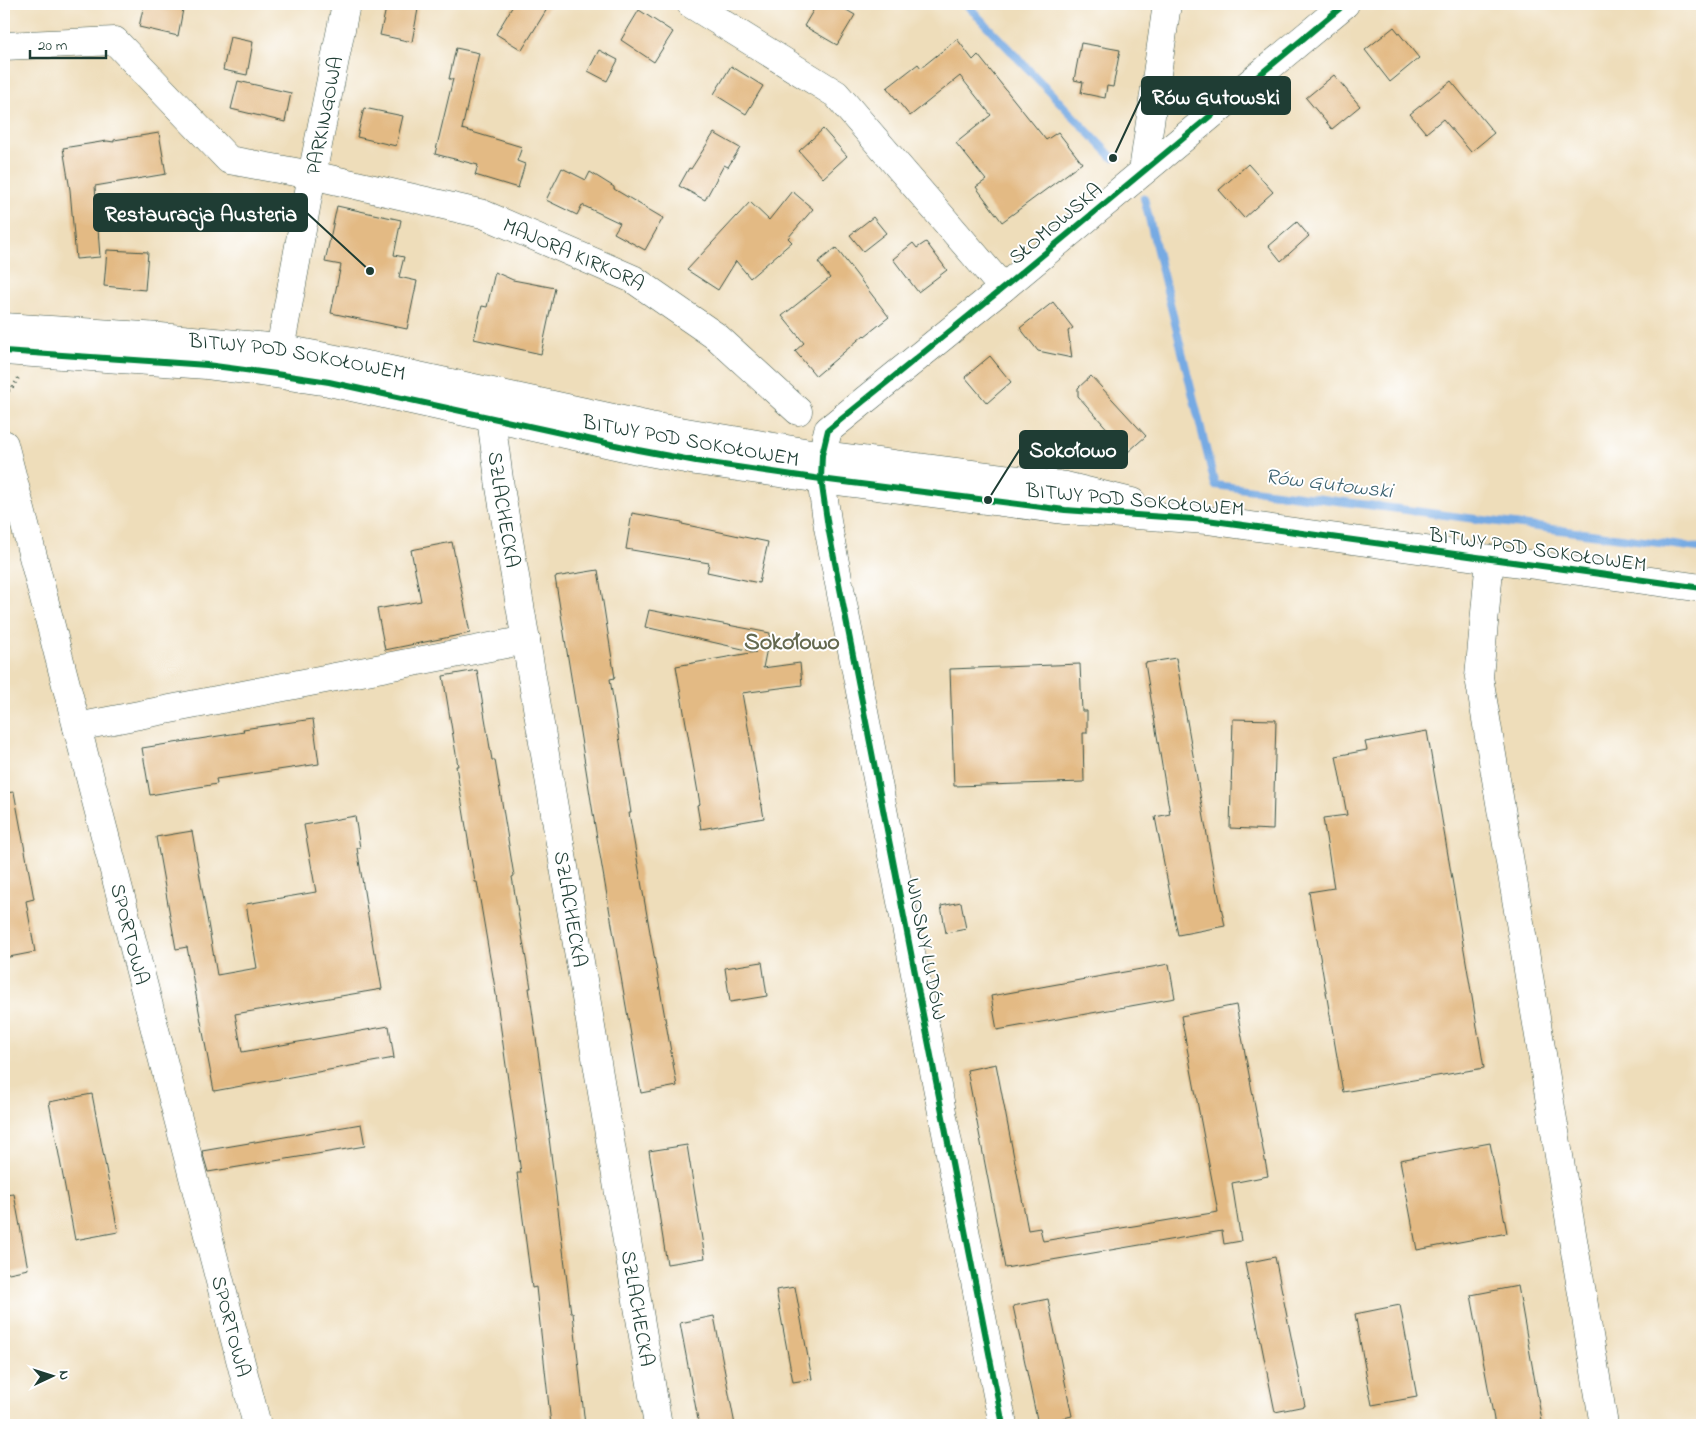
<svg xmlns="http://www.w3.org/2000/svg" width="1706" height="1429" viewBox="0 0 1706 1429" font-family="'Indie Flower',sans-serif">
<rect width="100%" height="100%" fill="#fff"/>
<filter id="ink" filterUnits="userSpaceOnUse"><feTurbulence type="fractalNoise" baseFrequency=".02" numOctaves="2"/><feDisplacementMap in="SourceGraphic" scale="10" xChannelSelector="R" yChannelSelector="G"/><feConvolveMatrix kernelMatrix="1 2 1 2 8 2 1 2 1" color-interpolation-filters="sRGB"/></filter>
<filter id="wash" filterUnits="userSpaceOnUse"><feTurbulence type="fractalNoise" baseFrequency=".0096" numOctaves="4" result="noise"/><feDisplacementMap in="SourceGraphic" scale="20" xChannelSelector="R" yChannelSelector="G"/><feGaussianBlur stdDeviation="1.12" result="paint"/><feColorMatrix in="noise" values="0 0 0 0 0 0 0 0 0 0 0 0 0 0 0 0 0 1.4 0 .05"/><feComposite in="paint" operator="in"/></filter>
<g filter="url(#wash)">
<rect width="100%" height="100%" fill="#eeddba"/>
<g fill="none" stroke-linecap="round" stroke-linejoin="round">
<g stroke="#76aae3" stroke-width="8">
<polyline points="966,4 1113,158"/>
<polyline points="1144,198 1215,485 1698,548 1702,547"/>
</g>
</g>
<g id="blocks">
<g fill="#e3ba84">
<polygon points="144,4 184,4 178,36 139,27"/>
<polygon points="387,4 418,9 412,42 380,35"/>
<polygon points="514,4 550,4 522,50 496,34"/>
<polygon points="817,4 836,4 855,15 837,45 804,26"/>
<polygon points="639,10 673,32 654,62 621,40"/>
<polygon points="1394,27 1419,58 1390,82 1365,50"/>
<polygon points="230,37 253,42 247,75 223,70"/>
<polygon points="957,39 973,60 978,55 1046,140 1058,132 1082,163 1002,222 976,187 986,180 956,143 991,115 960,76 910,116 887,88 918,64 921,68"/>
<polygon points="1081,43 1120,50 1113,87 1107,86 1105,98 1081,93 1083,82 1074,80"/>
<polygon points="456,48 479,53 462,129 522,147 517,161 525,164 518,188 475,175 478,165 435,154 453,79 449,79"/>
<polygon points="599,50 618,60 607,81 588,71"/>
<polygon points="731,66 763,86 746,114 714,94"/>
<polygon points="1334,75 1360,106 1332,129 1306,98"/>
<polygon points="238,81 291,93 285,122 231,109"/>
<polygon points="1451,81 1494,133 1471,152 1443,119 1426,133 1410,114"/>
<polygon points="364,108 403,116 396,146 357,137"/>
<polygon points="823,129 847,156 823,178 799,151"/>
<polygon points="159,133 166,174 95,186 100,257 76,259 70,190 63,148 107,141 114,142 114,140"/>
<polygon points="714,133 740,148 728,167 724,165 705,200 679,186 689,168 691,169"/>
<polygon points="1248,164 1273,192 1244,218 1219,190"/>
<polygon points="562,168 586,180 590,172 614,187 614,189 663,218 645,250 614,233 620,223 582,205 577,215 546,200"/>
<polygon points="792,191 813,209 788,238 792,242 750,278 736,261 718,290 687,270 750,202 769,220"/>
<polygon points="337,206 401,220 394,255 404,257 399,277 417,281 407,329 331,313 341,265 325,262"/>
<polygon points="873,217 886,233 863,251 850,235"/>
<polygon points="1297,222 1309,236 1281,261 1269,246"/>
<polygon points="926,242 947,270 918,292 893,259 913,243 917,248"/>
<polygon points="836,248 889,317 865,336 864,335 816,376 795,351 804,343 782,316 830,278 818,262"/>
<polygon points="107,250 148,252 145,290 104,286"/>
<polygon points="495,272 513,280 555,288 541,354 474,339 482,306 487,307"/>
<polygon points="1053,302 1073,328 1068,331 1072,358 1038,351 1020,328"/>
<polygon points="990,356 1011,382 987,403 965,377"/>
<polygon points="1091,376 1146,436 1128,452 1078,396 1078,388"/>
<polygon points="632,513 682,522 682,524 768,542 759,583 707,572 709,563 626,549"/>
<polygon points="452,542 470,633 385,650 377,609 421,601 411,550"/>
<polygon points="598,570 615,678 610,679 631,813 629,813 677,1086 641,1093 596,832 555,577"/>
<polygon points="649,610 770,633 763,668 800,663 802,685 742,693 764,818 701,829 697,805 700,804 676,666 756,652 645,627"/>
<polygon points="1176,658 1217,892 1218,892 1225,926 1178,935 1155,817 1170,814 1145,663"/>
<polygon points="1080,664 1082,711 1087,711 1087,733 1083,733 1084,782 954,786 950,669"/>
<polygon points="477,670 492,760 495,760 514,876 512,877 531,988 529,988 550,1138 549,1138 571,1313 573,1313 585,1425 551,1425 536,1287 532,1288 517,1173 521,1173 496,994 477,882 475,882 456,766 458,766 443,676"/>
<polygon points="313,719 319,764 216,779 217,784 150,795 142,748 244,732 243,729"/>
<polygon points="1233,719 1276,720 1273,830 1230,828"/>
<polygon points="1427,731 1484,1068 1343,1092 1309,892 1334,888 1323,818 1347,815 1336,756 1367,750 1365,742"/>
<polygon points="14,792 34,899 26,901 35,952 4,958 4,793"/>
<polygon points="355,816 360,848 357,848 374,953 376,953 382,989 235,1014 242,1052 389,1026 394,1058 214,1091 187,947 176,949 156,837 192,831 217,975 257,968 246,904 316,892 304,825"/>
<polygon points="961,902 966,929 946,933 941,906"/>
<polygon points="762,962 767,996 730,1002 725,968"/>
<polygon points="1169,964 1175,998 997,1030 991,996"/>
<polygon points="1236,1005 1268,1176 1232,1183 1241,1241 1224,1244 1222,1231 1005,1268 967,1070 996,1064 1028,1230 1040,1228 1043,1241 1218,1212 1181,1016"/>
<polygon points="92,1094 118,1232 75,1240 49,1102"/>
<polygon points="361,1124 365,1146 208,1172 202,1151"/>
<polygon points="1490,1143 1507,1233 1417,1250 1400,1160"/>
<polygon points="687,1145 705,1258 667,1264 649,1151"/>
<polygon points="14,1194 28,1269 4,1274 4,1195"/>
<polygon points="1275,1257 1305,1406 1275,1412 1245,1263"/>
<polygon points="1518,1286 1542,1421 1519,1425 1495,1425 1471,1295"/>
<polygon points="795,1287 812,1379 793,1382 776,1290"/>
<polygon points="1048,1299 1072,1416 1038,1424 1013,1306"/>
<polygon points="1400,1305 1417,1397 1372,1405 1355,1314"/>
<polygon points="714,1316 735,1425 699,1425 680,1323"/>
</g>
</g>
</g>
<g filter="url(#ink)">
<use href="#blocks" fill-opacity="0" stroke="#3e5548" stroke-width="1"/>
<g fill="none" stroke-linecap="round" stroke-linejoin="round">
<g stroke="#3e5548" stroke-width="29">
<g id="minor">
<polyline points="691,4 836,94 1003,288"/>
<path id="s1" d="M4 46 115 41 229 160 312 175 483 214 633 279 717 337 798 411"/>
<polyline points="1143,171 1167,4"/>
<path id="s2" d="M4 327 160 337 279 348 377 367 650 426 822 455 1066 486 1132 502"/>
<polyline points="4,351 207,365 276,374 329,382 638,450 696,461 821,479 1065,510 1207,520 1702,588"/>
<path id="s3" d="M277 366 312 175 346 4"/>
<path id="s4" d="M495 401 491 418 500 487 658 1425"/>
<path id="s5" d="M4 444 257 1425"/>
<polyline points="1490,559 1479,677 1604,1425"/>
<polyline points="77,727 526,640"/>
<polyline points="1003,1425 828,527 821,479 822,455 828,430 1003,288 1345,4"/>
</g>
</g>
<polyline stroke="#3e5548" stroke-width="3" stroke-dasharray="1 4" stroke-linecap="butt" points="4,391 11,390 19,377"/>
<use href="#minor" stroke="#fff" stroke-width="28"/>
<g stroke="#fff" stroke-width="9">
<g id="cycleway">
<polyline points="4,351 207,365 276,374 329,382 638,450 696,461 821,479 1065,510 1207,520 1702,588"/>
<polyline points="1003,1425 828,527 821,479 822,455 828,430 1003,288 1345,4"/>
</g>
</g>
<use href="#cycleway" stroke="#00873e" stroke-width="6"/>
</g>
</g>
<g text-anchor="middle" stroke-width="4" stroke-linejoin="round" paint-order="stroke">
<g font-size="21" fill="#1f3d34" stroke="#fff">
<text dy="7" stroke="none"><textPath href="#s3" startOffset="255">PARKINGOWA</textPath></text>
<text transform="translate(1055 223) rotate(-40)" y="7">SŁOMOWSKA</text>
<text dy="7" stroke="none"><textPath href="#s1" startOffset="635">MAJORA KIRKORA</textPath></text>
<text dy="7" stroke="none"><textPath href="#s2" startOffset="295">BITWY POD SOKOŁOWEM</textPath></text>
<text transform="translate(691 440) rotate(10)" y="7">BITWY POD SOKOŁOWEM</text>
<text transform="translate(1135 499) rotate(5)" y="7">BITWY POD SOKOŁOWEM</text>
<text dy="7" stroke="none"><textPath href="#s4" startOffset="110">SZLACHECKA</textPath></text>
<text transform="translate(1538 549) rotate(8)" y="7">BITWY POD SOKOŁOWEM</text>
<text dy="7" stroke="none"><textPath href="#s4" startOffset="515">SZLACHECKA</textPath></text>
<text dy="7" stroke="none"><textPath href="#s5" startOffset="506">SPORTOWA</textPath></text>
<text transform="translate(927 949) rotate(79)" y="7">WIOSNY LUDÓW</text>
<text dy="7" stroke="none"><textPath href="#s4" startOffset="920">SZLACHECKA</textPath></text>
<text dy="7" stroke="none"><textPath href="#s5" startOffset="911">SPORTOWA</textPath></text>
</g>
<g font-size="22" font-style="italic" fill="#3d6371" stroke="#fff">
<text transform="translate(1329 482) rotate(7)" y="8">Rów Gutowski</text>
</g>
<g font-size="24" font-weight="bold" fill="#646950" stroke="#fff">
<text x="792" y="649">Sokołowo</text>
</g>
</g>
<path fill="none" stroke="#1f3d34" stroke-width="2" d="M1113 158L1142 96M370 271L307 213M988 500L1020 449"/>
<g fill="#1f3d34" stroke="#fff" stroke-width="2">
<circle cx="1113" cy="158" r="5"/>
<circle cx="370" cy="271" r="5"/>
<circle cx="988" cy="500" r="5"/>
</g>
<g fill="#1f3d34" stroke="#1f3d34" stroke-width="2">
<rect x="1142" y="77" width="148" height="37" rx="5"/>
<rect x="94" y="194" width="213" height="37" rx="5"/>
<rect x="1020" y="431" width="107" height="37" rx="5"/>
</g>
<g font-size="22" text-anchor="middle" font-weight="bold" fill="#fff">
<text x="1216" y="104">Rów Gutowski</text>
<text x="201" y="221">Restauracja Austeria</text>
<text x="1073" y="457">Sokołowo</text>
</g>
<rect width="1706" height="1429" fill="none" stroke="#fff" stroke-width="20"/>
<g transform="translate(52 1376) rotate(86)" stroke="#ffffff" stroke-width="4" paint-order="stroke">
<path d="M0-4L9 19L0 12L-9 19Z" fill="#1f3d34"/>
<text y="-8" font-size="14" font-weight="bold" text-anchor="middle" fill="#1f3d34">N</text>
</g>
<path d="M30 50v8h76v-8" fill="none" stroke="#1f3d34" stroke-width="2.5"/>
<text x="38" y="50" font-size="15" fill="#1f3d34" stroke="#ffffff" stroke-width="4" paint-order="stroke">20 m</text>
</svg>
